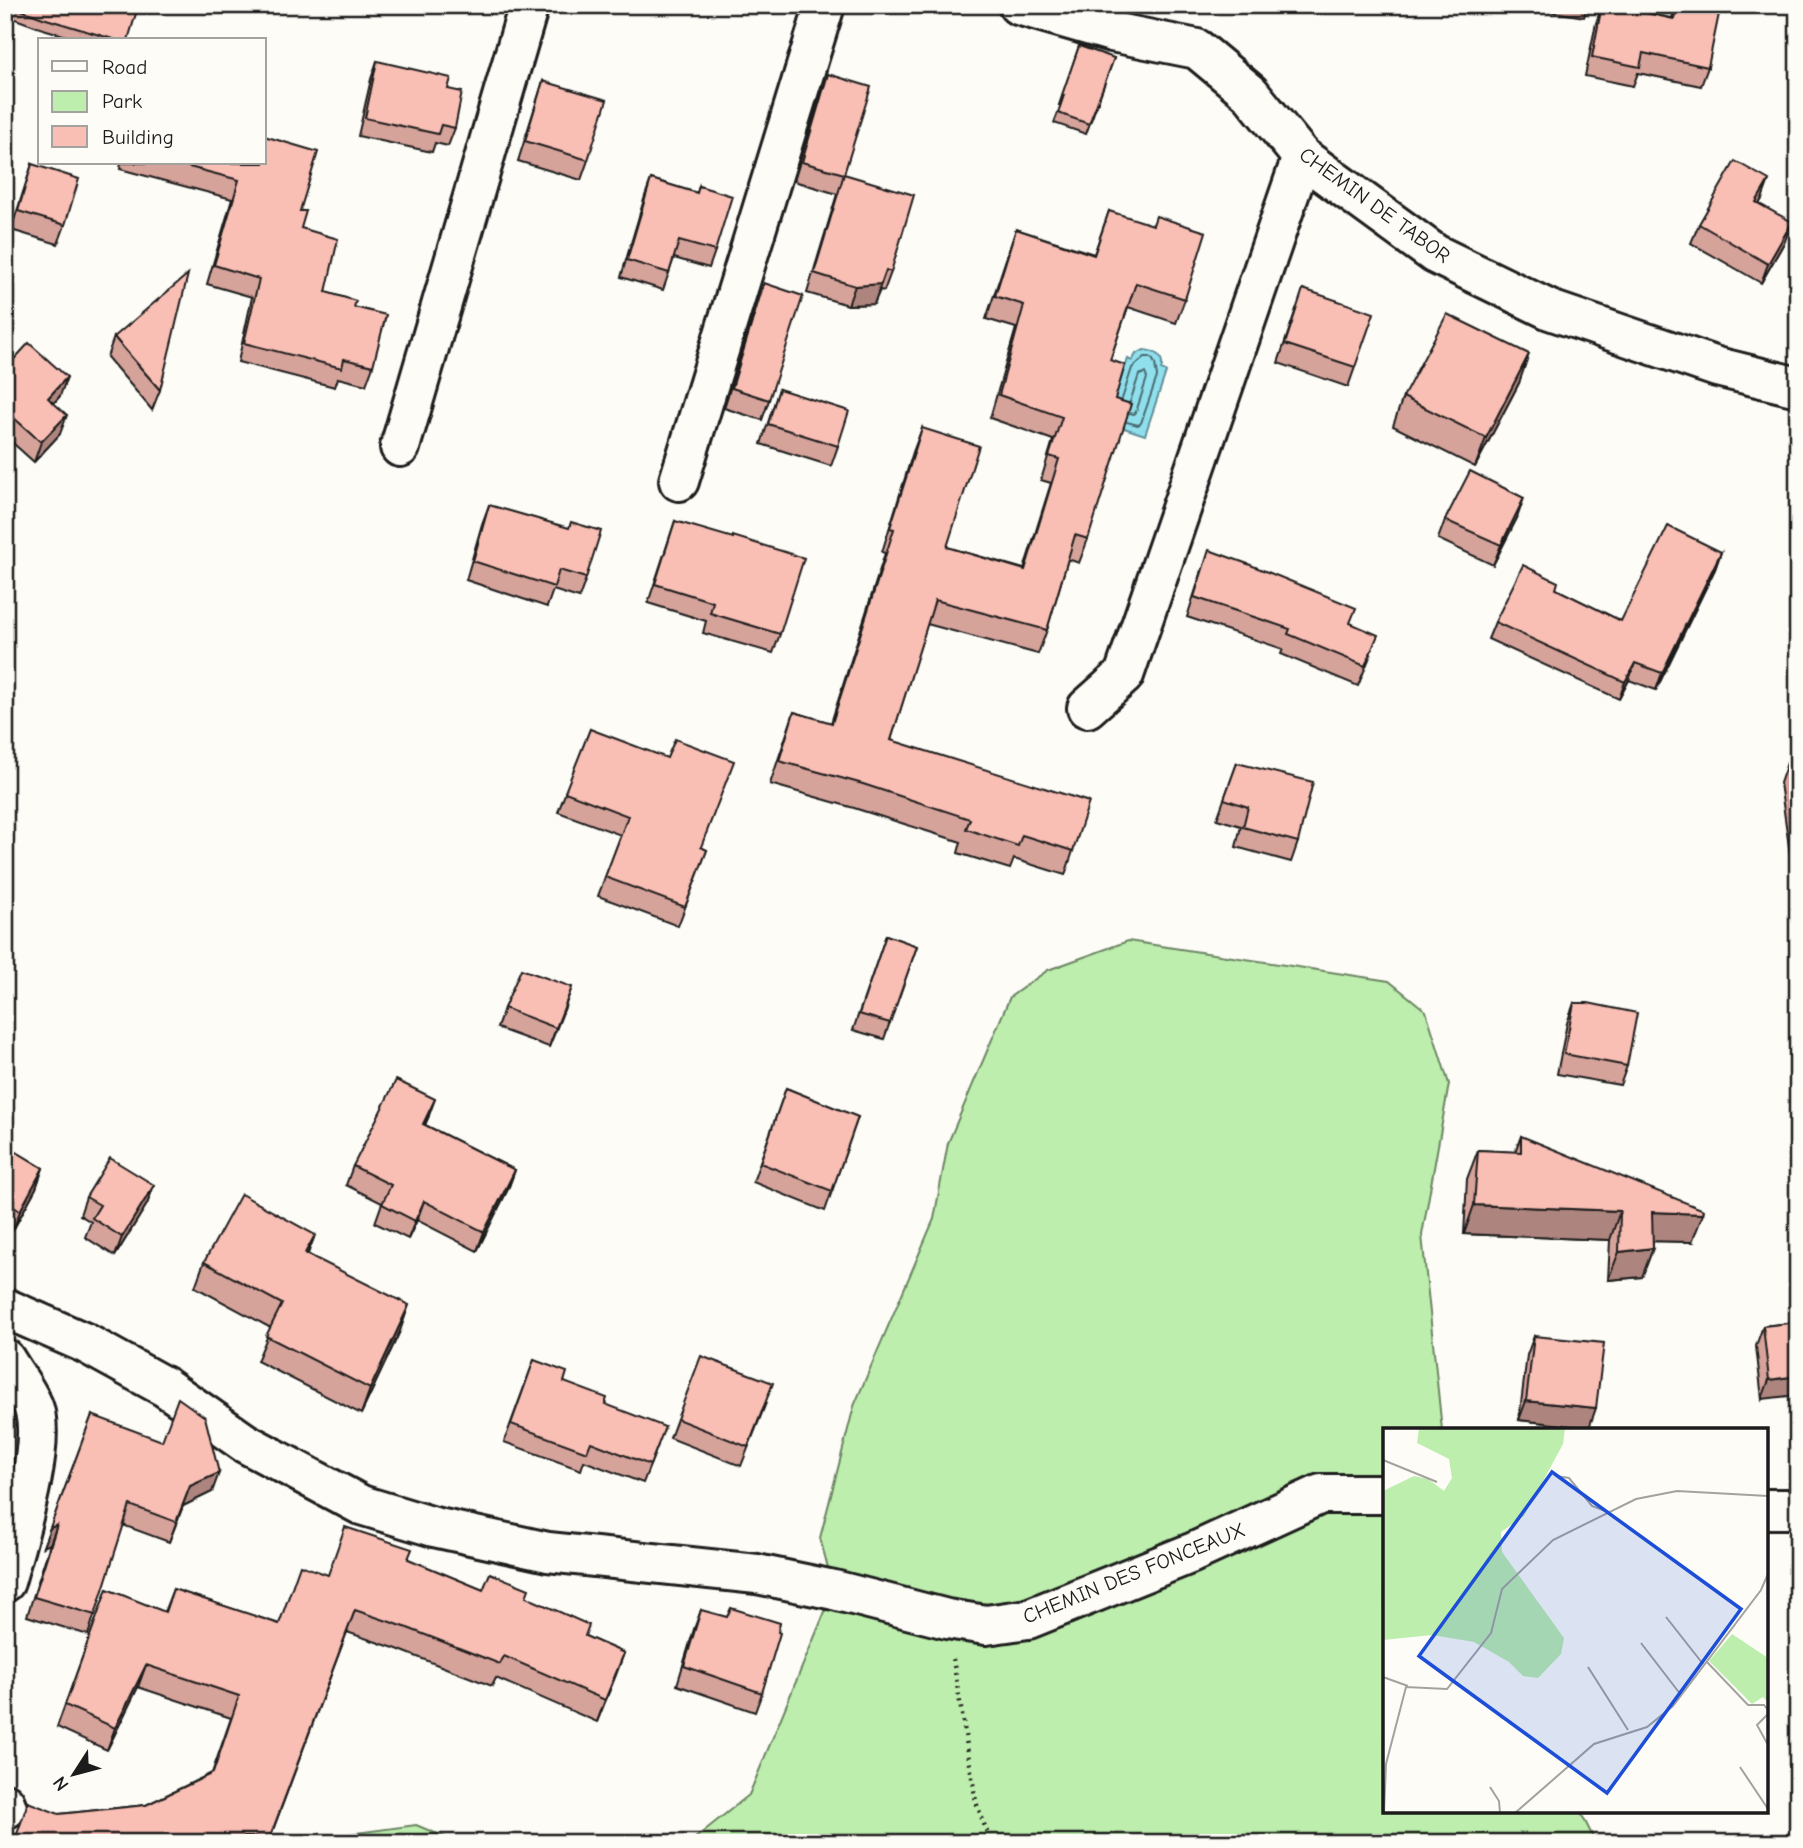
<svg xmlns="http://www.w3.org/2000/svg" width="1803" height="1848" viewBox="0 0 1803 1848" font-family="'Comic Neue',sans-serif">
<rect width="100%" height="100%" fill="#fdfcf7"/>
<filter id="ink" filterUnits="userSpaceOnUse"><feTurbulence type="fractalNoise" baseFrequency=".0143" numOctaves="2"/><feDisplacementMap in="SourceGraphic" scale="14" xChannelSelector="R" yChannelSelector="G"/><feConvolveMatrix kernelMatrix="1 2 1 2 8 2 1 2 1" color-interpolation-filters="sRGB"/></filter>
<g filter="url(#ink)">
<g fill="#bdeead" stroke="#6c8564" stroke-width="2">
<polygon points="1128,941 1389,981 1426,1011 1449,1084 1422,1235 1442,1430 1385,1430 1385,1811 1580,1811 1596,1843 689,1843 749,1795 834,1590 820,1538 854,1406 934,1219 948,1143 1010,997 1048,970"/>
<polygon points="416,1825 459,1843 282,1843"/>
</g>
<path fill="#8fdfec" stroke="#619199" stroke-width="2" d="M1144 350C1156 351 1165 357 1161 370L1166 372 1145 435 1106 422 1128 359 1132 361 1136 354Z"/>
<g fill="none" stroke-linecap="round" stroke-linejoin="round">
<g stroke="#4a6a6f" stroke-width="2">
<polyline points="1122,399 1132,368 1145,357 1150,357 1153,360 1155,364 1157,377 1141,423 1138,425 1127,422"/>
<polyline points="1130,402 1139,375 1145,373 1147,378 1136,412 1134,414 1130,413"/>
</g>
<g stroke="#1c1c1c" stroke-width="44">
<g id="minor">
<polyline points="1018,5 1112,32 1197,49 1250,93 1302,157 1435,254 1550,310 1717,367 1798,387"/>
<polyline points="400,447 529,5"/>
<polyline points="679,481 825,5"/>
<polyline points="1087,708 1124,675 1302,157"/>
<polyline points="5,1308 85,1343 165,1387 245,1443 361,1505 434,1527 548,1552 757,1574 834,1590 947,1619 986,1625 1028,1619 1192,1553 1321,1494 1385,1494"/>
<path d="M5 1359C14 1374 26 1390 33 1406 48 1443 16 1542 5 1582"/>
<polyline points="1766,1509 1798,1509"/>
<polyline points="5,1803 7,1808"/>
</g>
</g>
<polyline stroke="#1c1c1c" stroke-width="4.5" stroke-dasharray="2 5" stroke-linecap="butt" points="953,1659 976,1802 991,1843"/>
<use href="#minor" stroke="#fdfcf7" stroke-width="38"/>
</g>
<g fill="#d6a39b" stroke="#1c1c1c" stroke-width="2">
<polygon points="11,5 128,40 80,40 40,28 7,16"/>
<polygon points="1535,5 1588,5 1584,17 1534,9"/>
<polygon points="1602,5 1672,18 1676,5 1704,5 1708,67 1701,86 1638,73 1633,86 1585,76 1596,23"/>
<polygon points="1079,46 1114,58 1086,134 1054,123 1061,105 1059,105"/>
<polygon points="377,61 448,89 455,128 448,146 435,143 432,152 358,136 371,79"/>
<polygon points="828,74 844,174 891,272 884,291 880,290 874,304 848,305 807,293 837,194 794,181 821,94"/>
<polygon points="543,81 588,160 581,180 518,161"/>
<polygon points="121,163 264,163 300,211 301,228 326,292 354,307 373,366 366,385 338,378 335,387 238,362 252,297 207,284 232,199 120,169"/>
<polygon points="32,164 65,225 58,244 11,230"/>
<polygon points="651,179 697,193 699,186 715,251 709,268 674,258 663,290 621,277 645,196"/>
<polygon points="1762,199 1759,203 1785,241 1761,283 1691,243 1699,224"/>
<polygon points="1109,211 1185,299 1176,323 1128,307 1110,360 1115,399 1088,539 1079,563 1068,559 1047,630 1038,654 927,624 891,740 1073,851 1065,875 1014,859 1010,869 958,853 961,842 854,808 770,784 794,712 831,723 885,553 882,552 913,452 922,428 947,547 1024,569 1051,483 1041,480 1053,440 990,418 1016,328 986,319 1016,229 1094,254"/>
<polygon points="764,283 769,400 762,420 724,408 757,303"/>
<polygon points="1296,309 1355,367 1348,387 1278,363"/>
<polygon points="114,337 160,390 152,410 107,357"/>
<polygon points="5,369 60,396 54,403 60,434 34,462 5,436"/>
<polygon points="1519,383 1475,467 1393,426 1403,397"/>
<polygon points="779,389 838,446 831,466 761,444"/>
<polygon points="1798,503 1798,525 1791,522"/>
<polygon points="489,505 586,578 579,598 553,590 547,607 466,580 482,524"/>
<polygon points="1517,518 1493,565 1438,539 1445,520"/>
<polygon points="675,521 780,634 773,653 703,633 706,621 648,603"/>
<polygon points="1721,552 1715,569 1656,690 1629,680 1619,699 1488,639 1495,622 1556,589 1621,621"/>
<polygon points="1202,570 1350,623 1371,654 1358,686 1281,654 1283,649 1187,617"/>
<polygon points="590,729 702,848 707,850 678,926 598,896 621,835 558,812"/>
<polygon points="1798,762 1798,859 1792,868 1780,783 1787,763"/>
<polygon points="1237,763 1298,842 1291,862 1236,847 1241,826 1217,819"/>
<polygon points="886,935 917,946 884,1039 853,1030"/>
<polygon points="1574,1003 1627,1066 1620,1085 1557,1074 1567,1023"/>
<polygon points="565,1007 549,1047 497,1028 504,1008"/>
<polygon points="786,1088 858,1117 825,1211 753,1182"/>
<polygon points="428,1118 425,1125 515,1170 508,1189 477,1251 417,1220 408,1239 375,1223 382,1203 346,1185 353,1166"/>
<polygon points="1521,1136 1692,1242 1653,1241 1653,1248 1642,1277 1608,1280 1610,1240 1464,1234 1467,1179 1478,1150 1515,1152"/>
<polygon points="5,1145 43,1168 36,1188 13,1230 5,1225"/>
<polygon points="154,1185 147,1204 115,1256 85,1237 91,1222 80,1215 86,1197"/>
<polygon points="315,1235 308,1254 400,1331 361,1414 257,1361 271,1328 195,1287 204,1262"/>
<polygon points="1798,1322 1762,1399 1756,1346 1763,1326"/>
<polygon points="1534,1336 1589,1428 1519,1420 1527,1355"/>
<polygon points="534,1360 564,1382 605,1404 658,1445 643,1483 584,1461 581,1470 504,1442"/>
<polygon points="766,1403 741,1466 670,1438 677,1419"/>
<polygon points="92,1415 212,1492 183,1506 169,1542 123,1525 88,1635 27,1616 50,1544 43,1547"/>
<polygon points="408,1559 483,1590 526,1597 585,1636 624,1653 597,1722 496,1678 492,1686 397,1649 347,1632 268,1843 14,1843 59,1814 146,1805 212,1773 231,1718 138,1687 107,1750 57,1727 107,1589 164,1612 173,1589 279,1624 328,1575"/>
<polygon points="701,1610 762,1693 755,1712 677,1685 694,1629"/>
</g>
<g fill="#ae857e" stroke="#1c1c1c" stroke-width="2">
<polygon points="1769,180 1762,199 1749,221 1756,202"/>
<polygon points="1792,222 1785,241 1761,283 1768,264"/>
<polygon points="881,284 874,304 848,305 855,286"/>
<polygon points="1529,354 1519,383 1475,467 1486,438"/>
<polygon points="67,377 60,396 41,417 48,398"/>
<polygon points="67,415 60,434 34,462 41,442"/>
<polygon points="1524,498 1517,518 1493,565 1501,545"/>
<polygon points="1721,552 1715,569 1656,690 1662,673"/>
<polygon points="1635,663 1629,680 1619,699 1625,682"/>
<polygon points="1798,852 1798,859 1792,868"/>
<polygon points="572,987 565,1007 549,1047 556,1028"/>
<polygon points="435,1099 428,1118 416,1142 423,1124"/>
<polygon points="43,1168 36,1188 13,1230 20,1211"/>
<polygon points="515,1170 508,1189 477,1251 484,1232"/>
<polygon points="154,1185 147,1204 115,1256 122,1237"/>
<polygon points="424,1201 417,1220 408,1239 415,1221"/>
<polygon points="1474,1205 1620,1211 1610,1240 1464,1234"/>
<polygon points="1652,1212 1703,1214 1692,1242 1641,1241"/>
<polygon points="315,1235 305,1260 305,1253"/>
<polygon points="1653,1248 1642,1277 1608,1280 1619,1252"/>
<polygon points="409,1305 400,1331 361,1414 370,1389"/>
<polygon points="1798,1376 1798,1395 1762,1399 1769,1380"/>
<polygon points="1526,1401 1596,1408 1589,1428 1519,1420"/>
<polygon points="219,1473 212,1492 183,1506 169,1542 190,1486"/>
<polygon points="57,1525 50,1544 43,1547 50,1528"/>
<polygon points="355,1610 268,1843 156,1843"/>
<polygon points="624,1653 616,1675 597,1722 605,1700"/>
<polygon points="146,1665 138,1687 107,1750 115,1728"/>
</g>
<g fill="#f9beb4" stroke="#1c1c1c" stroke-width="2">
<polygon points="11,5 123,5 137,10 128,40 116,40 43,18 11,6"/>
<polygon points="1602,5 1609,5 1674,19 1677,5 1704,5 1720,9 1708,67 1643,53 1640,67 1592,57"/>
<polygon points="1079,46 1114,58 1089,124 1058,113 1064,95 1062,95"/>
<polygon points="377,61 451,78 448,89 462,92 455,128 441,125 438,134 365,118"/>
<polygon points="828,74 871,87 844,174 914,195 891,272 886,270 881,284 855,286 814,273 844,174 802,162"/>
<polygon points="543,81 607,100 588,160 525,141"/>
<polygon points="264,136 318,152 300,211 306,211 301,228 338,239 326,292 356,301 354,307 386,315 373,366 344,359 342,368 244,343 259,279 214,265 239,180 174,163 264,163"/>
<polygon points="1735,161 1769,180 1756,202 1792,222 1768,264 1699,224"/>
<polygon points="32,164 79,179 65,225 18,211"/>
<polygon points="651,179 697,193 699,186 732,196 715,251 679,241 669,273 627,260"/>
<polygon points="1109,211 1153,225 1156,216 1206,232 1185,299 1136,283 1110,360 1125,365 1115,399 1131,404 1088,539 1075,535 1047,630 935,600 891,740 1089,802 1073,851 1022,835 1018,846 966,829 970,819 863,784 779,761 794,712 832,723 894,529 890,528 922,428 979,446 947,547 1025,570 1059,459 1049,456 1062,417 999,395 1024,305 995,296 1016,229 1094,255"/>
<polygon points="188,274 160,390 114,337"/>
<polygon points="764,283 803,296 769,400 732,388"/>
<polygon points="1303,289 1374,313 1355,367 1285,344"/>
<polygon points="1447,314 1529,354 1486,438 1403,397"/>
<polygon points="29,343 67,377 48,398 67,415 41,442 5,410 5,369"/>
<polygon points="779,389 849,411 838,446 768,424"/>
<polygon points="1470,471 1524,498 1501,545 1445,520"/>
<polygon points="489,505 569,528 571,522 601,531 586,578 559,570 554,587 473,561"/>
<polygon points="675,521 733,538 733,536 804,558 780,634 710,613 713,602 655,584"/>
<polygon points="1668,526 1721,552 1662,673 1635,663 1625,682 1495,622 1523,565 1558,582 1556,589 1621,621"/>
<polygon points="1209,550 1248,564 1356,608 1350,623 1378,635 1365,666 1288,634 1290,629 1194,597"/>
<polygon points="590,729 667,758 675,739 734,761 701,847 707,850 685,907 605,877 628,816 565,792"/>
<polygon points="1798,762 1798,841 1787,763"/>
<polygon points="1237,763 1313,782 1298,842 1243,827 1248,807 1224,799"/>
<polygon points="886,935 917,946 890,1023 859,1014"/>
<polygon points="521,969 572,987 556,1028 504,1008"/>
<polygon points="1574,1003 1588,1003 1637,1013 1627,1066 1564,1054"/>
<polygon points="396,1080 435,1099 423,1124 515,1170 484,1232 424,1201 415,1221 382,1204 391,1185 353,1166"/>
<polygon points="786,1088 858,1117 832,1191 760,1163"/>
<polygon points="1521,1136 1704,1210 1703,1214 1652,1212 1653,1248 1619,1252 1620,1211 1474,1205 1478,1150 1521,1152"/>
<polygon points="5,1145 43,1168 20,1211 5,1201"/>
<polygon points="110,1158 154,1185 122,1237 92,1218 100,1205 86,1197"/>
<polygon points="241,1194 315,1235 305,1253 409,1305 370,1389 266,1336 282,1304 204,1262"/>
<polygon points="1798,1322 1798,1376 1769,1380 1763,1326"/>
<polygon points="1534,1336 1604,1343 1596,1408 1526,1401"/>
<polygon points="701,1356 773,1383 748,1447 677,1419"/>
<polygon points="534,1360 567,1372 564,1382 607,1398 605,1404 665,1427 650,1465 591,1442 587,1452 511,1424"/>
<polygon points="178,1398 205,1417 219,1473 190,1486 176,1522 130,1505 95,1615 34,1597 57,1525 50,1528 92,1415 162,1441"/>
<polygon points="345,1527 412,1549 408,1559 483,1590 490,1573 529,1589 526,1597 589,1625 585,1636 624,1653 605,1700 504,1656 500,1664 405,1627 355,1610 270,1837 213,1837 156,1843 14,1843 28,1802 59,1814 146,1805 213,1773 239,1696 146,1665 115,1728 65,1705 107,1589 165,1612 173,1589 279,1624 300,1565 328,1575"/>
<polygon points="731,1608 780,1623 778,1632 780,1633 762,1693 684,1666 701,1610 727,1617"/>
</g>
</g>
<g text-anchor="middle" stroke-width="7" stroke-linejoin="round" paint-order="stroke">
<g font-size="21" fill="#1c1c1c" stroke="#fdfcf7">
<text transform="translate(1375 205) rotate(36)" y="7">CHEMIN DE TABOR</text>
<text transform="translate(1134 1573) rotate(-22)" y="7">CHEMIN DES FONCEAUX</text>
</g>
</g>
<g transform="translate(1383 1428)">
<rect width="385" height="385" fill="#fdfcf7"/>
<path d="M36 0H182L180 16 141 88 118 104 119 124 181 210 178 226 155 250 140 248 126 234 91 214 49 207 0 212V63L31 48 45 51 61 63 69 50 66 31 34 15ZM349 206 385 230V275L380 269 369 276 326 233Z" fill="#bdeead"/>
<path fill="none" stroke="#a3a29f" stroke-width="2" d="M0 32 54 54M173 48 186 50 209 78 225 84M283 189 320 236M258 215 298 267M323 233 365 277H381L385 282M205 239 245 302M0 249 25 258M385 286 374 297 385 317M357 339 385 381M107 359 116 373 117 385M1 385 3 336 23 259 64 261 108 205 119 161 170 112 253 71 294 63 385 68M132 385 211 316 264 299 290 278 378 162 385 146"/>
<path fill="#1d4ed8" fill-opacity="0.15" stroke="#1d4ed8" stroke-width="3.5" d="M169 44 358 181 224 365 36 228Z"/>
<rect width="385" height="385" fill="none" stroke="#1c1c1c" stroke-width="3.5"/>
</g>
<rect width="1803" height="1848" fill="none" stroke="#fdfcf7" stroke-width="28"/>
<rect x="14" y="14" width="1775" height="1820" fill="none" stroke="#1c1c1c" stroke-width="2.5" filter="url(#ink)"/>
<rect x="38" y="38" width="228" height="126" fill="#fdfcf7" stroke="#a3a29f" stroke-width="2"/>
<rect x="52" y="61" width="35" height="10" fill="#fdfcf7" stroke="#a3a29f" stroke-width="2"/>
<text x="102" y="74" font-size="21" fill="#1c1c1c">Road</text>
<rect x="52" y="91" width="35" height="21" fill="#bdeead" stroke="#a3a29f" stroke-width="2"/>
<text x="102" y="108" font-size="21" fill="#1c1c1c">Park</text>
<rect x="52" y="126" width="35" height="21" fill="#f9beb4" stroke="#a3a29f" stroke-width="2"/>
<text x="102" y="144" font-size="21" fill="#1c1c1c">Building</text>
<g transform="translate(74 1774) rotate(234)" stroke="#fdfcf7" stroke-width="5" paint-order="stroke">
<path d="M0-5L12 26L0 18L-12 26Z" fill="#1c1c1c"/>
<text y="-10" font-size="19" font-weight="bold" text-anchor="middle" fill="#1c1c1c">N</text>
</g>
</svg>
